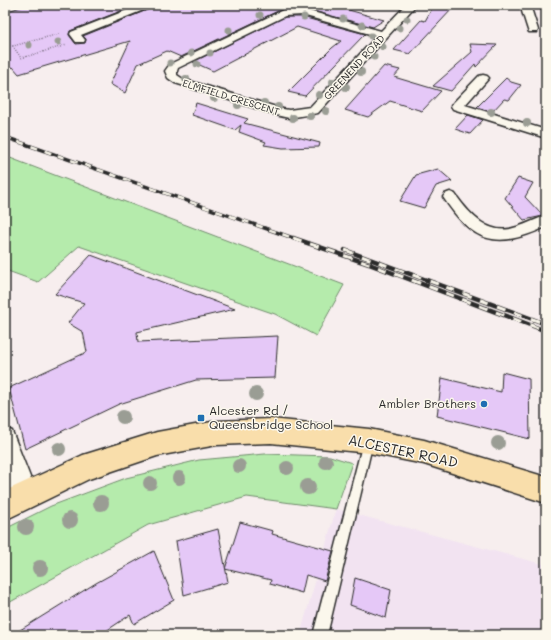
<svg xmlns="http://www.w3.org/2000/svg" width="551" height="640" viewBox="0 0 551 640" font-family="Mali,sans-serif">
<rect width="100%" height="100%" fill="#f7eeee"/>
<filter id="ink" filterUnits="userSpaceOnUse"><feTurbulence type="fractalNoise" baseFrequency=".025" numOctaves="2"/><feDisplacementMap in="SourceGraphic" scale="8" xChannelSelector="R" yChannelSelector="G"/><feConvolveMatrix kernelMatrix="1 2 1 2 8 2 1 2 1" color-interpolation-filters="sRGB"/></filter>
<g filter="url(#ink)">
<polygon fill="#f2e3f1" points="336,509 546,565 546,635 300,635"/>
<g fill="#b5ebac" stroke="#708b6c">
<polygon points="5,156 44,171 344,285 316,336 275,314 79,246 38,282 5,270"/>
<polygon points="265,454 330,456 352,463 336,509 247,497 148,525 5,605 5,529 51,506 126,478 199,460"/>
</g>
<g fill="#e5c8f7" stroke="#2b2b2b">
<polygon points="27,5 136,5 70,31 69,35 76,44 85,43 86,39 83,36 152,8 154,5 331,5 384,20 373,27 302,8 282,9 181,57 167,51 138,64 125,93 110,84 130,41 19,74 13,67 5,70 5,12"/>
<polygon points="434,5 453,8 410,54 394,50 421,20 425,21"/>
<polygon points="285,17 302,17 365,34 305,96 288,92 332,48 341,41 297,27 213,71 193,62"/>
<polygon points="470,44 497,45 476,67 475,64 451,91 433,86 472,52"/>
<polygon points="384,66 400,70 394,77 441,91 422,111 390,101 368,117 345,110"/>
<polygon points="506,78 511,82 521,85 509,100 504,99 492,112 477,107"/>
<polygon points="196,103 248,119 244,123 320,143 319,147 283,148 264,145 266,142 239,132 241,125 235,130 192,115"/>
<polygon points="468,115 483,120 470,134 455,129"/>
<polygon points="438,169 452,181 436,186 424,208 400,201 416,175"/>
<polygon points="518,178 533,183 525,197 543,216 524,220 505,198"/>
<polygon points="91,255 235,309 137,332 138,342 278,336 275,378 196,380 119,404 25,449 9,388 87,352 83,332 68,323 84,303 55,294"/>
<polygon points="502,372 529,379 530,439 437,416 442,378 501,392"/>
<polygon points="240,522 273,531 272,534 333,551 325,581 306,575 302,593 270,584 271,580 225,569"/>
<polygon points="218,529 228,582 184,595 176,541"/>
<polygon points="154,551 174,600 134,624 130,615 100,635 12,635 96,583"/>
<polygon points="355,578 391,590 386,618 350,605"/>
</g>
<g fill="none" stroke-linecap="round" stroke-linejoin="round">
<g stroke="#2b2b2b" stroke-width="3">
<polygon id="lane" points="368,437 372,439 373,442 327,635 313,635 363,442 364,439"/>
</g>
<g stroke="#2b2b2b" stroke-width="3">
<g id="street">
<polygon points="140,5 153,5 151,7 81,35 85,40 84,42 76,42 70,34 71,32"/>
<path d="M406 5H416L318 113 289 118 280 116 175 83 168 78 165 71 170 64 283 10 302 9 381 31ZM302 15 377 36 310 107 289 110 283 109 183 79 177 75V71L178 68 285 16Z"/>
<polygon points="520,5 530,5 538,30 537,32 529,32 528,30"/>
<polygon points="483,75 487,76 489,78 465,105 546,130 546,138 453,109 451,106 453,103 479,76"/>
<path d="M450 192 455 194C470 215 489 237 517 227 527 224 536 219 546 216V227C496 250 473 243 443 197L445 194Z"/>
<path d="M5 428 12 431 37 495 34 503 26 506C23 505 20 504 17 502 3 489 5 447 5 428Z"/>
</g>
</g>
<g stroke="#2b2b2b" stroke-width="3">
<polygon id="highway" points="271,419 369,429 424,440 546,477 546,503 424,464 369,453 271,443 217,445 157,456 89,479 5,520 5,491 83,455 157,432 217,421"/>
</g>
<polyline stroke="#2b2b2b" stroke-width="1.5" stroke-dasharray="0.5 2" stroke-linecap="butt" points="59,34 13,46 21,58 67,45"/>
<use href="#lane" fill="#fbf7ec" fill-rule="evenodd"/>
<use href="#street" fill="#fbf7ec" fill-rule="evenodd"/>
<use href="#highway" fill="#f9deab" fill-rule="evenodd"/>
<g stroke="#2b2b2b" stroke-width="3.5">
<polyline id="rail-far1" points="5,137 296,239"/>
</g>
<g stroke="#2b2b2b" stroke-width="4.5">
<g id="rail">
<polyline points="293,238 369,264 546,331"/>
<polyline points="345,250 546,324"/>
</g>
</g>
<use href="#rail-far1" stroke="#fbf7ec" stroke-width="2.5" stroke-dasharray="7" stroke-linecap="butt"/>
<use href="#rail" stroke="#fbf7ec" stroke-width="3" stroke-dasharray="9" stroke-linecap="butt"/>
</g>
<g fill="#9a9d94">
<circle cx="260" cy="15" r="3.5"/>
<circle cx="304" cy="17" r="3.5"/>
<circle cx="343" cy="19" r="3.5"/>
<circle cx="407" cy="19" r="3.5"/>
<circle cx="362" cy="25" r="3.5"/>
<circle cx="399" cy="28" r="3.5"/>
<circle cx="229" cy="30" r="3.5"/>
<circle cx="371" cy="36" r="3.5"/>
<circle cx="58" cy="42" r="3.5"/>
<circle cx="29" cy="45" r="3.5"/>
<circle cx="383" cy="47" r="3.5"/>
<circle cx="191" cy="53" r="3.5"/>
<circle cx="210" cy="53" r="3.5"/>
<circle cx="374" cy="57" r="3.5"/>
<circle cx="170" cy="63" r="3.5"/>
<circle cx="197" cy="64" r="3.5"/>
<circle cx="361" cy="72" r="4"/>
<circle cx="186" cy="79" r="4"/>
<circle cx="333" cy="82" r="4"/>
<circle cx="346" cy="87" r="4"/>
<circle cx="319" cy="95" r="4"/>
<circle cx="214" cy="98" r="4"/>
<circle cx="264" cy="103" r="4"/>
<circle cx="238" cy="105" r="4"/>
<circle cx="278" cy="107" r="4"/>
<circle cx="326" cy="111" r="4"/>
<circle cx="491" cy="112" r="4"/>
<circle cx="310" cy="116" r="4"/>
<circle cx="293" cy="118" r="4"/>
<circle cx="527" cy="123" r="4"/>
<circle cx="256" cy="394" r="7"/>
<circle cx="123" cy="417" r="7"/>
<circle cx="498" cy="443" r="7"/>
<circle cx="59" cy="449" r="7"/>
<circle cx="326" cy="462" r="7"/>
<circle cx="239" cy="466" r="7"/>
<circle cx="287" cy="468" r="7"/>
<circle cx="179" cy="478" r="7"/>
<circle cx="150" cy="483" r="7"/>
<circle cx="308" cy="487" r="8"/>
<circle cx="101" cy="503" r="8"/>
<circle cx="70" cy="520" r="8"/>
<circle cx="26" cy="527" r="8"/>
<circle cx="40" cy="568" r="8"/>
</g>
</g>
<g fill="#1f6fb2" stroke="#fbf7ec" stroke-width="1.5">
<circle cx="484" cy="404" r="4"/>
<rect x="197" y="414" width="8" height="8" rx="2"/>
</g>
<g text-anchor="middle" stroke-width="3" stroke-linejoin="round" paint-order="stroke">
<g font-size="10" fill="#2b2b2b" stroke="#fbf7ec">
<text transform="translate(354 67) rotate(-47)" y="4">GREENEND ROAD</text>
<text transform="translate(231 97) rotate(17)" y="4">ELMFIELD CRESCENT</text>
</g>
<g font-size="12" fill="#2b2b2b" stroke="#fbf7ec" text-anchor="end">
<text x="476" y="408">Ambler Brothers</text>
<text x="209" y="415" text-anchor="start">Alcester Rd /<tspan x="209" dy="14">Queensbridge School</tspan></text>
</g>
<g font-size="14" fill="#2b2b2b" stroke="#fbf7ec">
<text transform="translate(403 451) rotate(12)" y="5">ALCESTER ROAD</text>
</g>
</g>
<rect width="551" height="640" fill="none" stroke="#fbf7ec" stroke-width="20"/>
<rect x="10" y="10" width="531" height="620" fill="none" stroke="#2b2b2b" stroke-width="1.5" filter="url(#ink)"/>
</svg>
